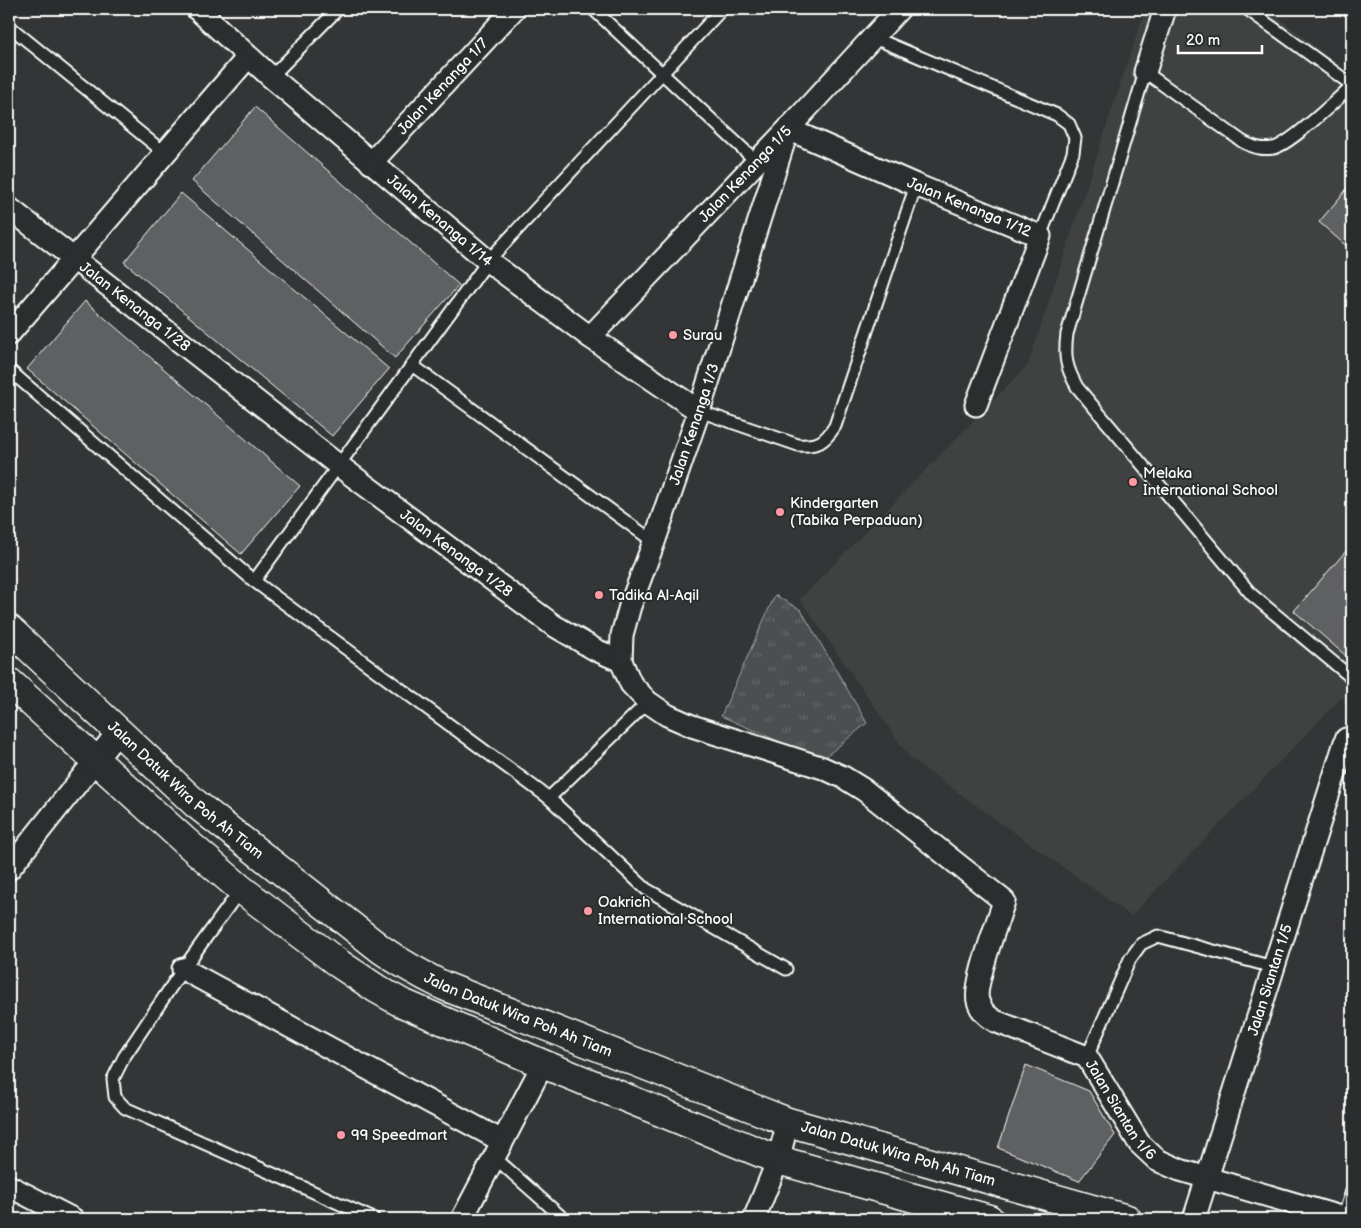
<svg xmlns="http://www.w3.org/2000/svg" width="1361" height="1228" viewBox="0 0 1361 1228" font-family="'Balsamiq Sans',sans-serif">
<defs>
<pattern id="park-tufts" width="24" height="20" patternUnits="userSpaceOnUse" patternTransform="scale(1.25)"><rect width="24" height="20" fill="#4c4f50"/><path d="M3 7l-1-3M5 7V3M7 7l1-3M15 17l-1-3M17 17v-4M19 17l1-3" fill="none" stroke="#67696a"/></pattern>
</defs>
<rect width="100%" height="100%" fill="#333536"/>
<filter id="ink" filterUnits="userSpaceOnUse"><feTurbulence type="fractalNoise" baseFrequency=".02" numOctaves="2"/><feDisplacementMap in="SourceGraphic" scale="10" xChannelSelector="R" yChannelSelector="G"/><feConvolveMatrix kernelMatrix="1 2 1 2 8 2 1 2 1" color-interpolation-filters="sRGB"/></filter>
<g filter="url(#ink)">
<polygon fill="#404243" points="1145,9 1268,9 1352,76 1352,719 1342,697 1131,916 910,758 800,599 1028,365"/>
<polygon fill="url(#park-tufts)" stroke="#a6a7a8" points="775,595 801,610 867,723 824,758 810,755 721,716"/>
<g fill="#5f6162" stroke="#fff">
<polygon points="255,107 459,285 395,358 192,181"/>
<polygon points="1352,183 1352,251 1319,222"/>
<polygon points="181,193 389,369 332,436 124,262"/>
<polygon points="85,301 300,486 241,554 27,369"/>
<polygon points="1352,544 1352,661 1294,611"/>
<polygon points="1026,1065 1089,1091 1115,1135 1079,1181 998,1148"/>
</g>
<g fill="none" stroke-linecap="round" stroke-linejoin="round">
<g stroke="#fff" stroke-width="15">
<g id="service">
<polyline points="593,9 757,162"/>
<polyline points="1247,9 1352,85"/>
<polyline points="9,26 166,154"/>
<polyline points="872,37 1057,115 1069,124 1075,138 1073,153 1040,236"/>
<polyline points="271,77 338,9"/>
<path d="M1352 86C1337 99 1289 146 1273 148 1261 150 1253 147 1243 142L1145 72 1067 334C1064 357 1066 367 1077 387L1252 595 1352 678"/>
<polyline points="412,365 654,542"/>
<polyline points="9,370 254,581 549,798 648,702"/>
<path d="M699 411 798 445C818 446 824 443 835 426L916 185"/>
<polyline points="254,581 488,261 722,9"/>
<polyline points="549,798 646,889 786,969"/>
<polyline points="241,889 183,969 124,1057 113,1079 115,1097 125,1108 374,1219"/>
<polyline points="1087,1057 1130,959 1141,944 1158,936 1273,967"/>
<polyline points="494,1157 564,1219"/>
<polyline points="1343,1218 1352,1191"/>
</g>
</g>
<g stroke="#fff" stroke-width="25">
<g id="minor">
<path id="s1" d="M197 9 271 77 488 261 590 337 699 411"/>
<polyline points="1145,72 1165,9"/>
<path id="s2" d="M371 163 514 9"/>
<path id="s3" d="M9 208 338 465 553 625 596 650 621 661 631 684 648 702 667 715 692 726 823 768 843 777 864 790 1004 901C998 921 973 985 978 1001 981 1011 987 1016 995 1021L1087 1057 1139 1143 1157 1160 1180 1170 1347 1219"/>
<polyline points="9,334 248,57"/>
<path id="s4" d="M590 337 788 129 899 9"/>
<path id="s5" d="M621 661 622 635 630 606 654 542 699 411 788 129 916 185 1040 236 976 405"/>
<polyline points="9,869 118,732"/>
<polyline points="183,969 502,1141"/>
<polyline points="9,1186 73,1219"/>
<polyline points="462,1219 543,1064"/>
<polyline points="754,1219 778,1160 788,1122"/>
<path id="s6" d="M1194 1219 1346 739"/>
</g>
</g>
<g stroke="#fff" stroke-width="31">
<g id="tertiary">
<path id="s7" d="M9 629 196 804 382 950C402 964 422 975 444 986L788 1122 1127 1219"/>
<polyline points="9,682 185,841 241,889 338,963 377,989 400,1002 543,1064 778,1160 989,1219"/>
</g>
</g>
<use href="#service" stroke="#2a2d2e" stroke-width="11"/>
<use href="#minor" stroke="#2a2d2e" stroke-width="21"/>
<use href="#tertiary" stroke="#2a2d2e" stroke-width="28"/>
</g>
</g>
<g fill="#ff9aa2" stroke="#2a2d2e" stroke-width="2">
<circle cx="673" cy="335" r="5"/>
<circle cx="1133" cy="482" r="5"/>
<circle cx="780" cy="512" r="5"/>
<circle cx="599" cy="595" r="5"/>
<circle cx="588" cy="911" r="5"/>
<circle cx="341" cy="1135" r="5"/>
</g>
<g text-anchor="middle" stroke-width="4" stroke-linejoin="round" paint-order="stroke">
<g font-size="15" fill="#fff" stroke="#2a2d2e">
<text dy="5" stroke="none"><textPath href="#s2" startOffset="105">Jalan Kenanga 1/7</textPath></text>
<text dy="5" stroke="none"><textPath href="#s4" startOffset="225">Jalan Kenanga 1/5</textPath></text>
<text dy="5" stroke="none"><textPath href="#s5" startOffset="756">Jalan Kenanga 1/12</textPath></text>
<text dy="5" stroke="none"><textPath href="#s1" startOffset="322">Jalan Kenanga 1/14</textPath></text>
<text dy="5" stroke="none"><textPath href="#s3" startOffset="160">Jalan Kenanga 1/28</textPath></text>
<text dy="5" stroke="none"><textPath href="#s5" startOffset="249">Jalan Kenanga 1/3</textPath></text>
<text dy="5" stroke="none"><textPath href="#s3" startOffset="565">Jalan Kenanga 1/28</textPath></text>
<text dy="5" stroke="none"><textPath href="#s7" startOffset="239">Jalan Datuk Wira Poh Ah Tiam</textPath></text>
<text dy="5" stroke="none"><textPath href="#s6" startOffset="251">Jalan Siantan 1/5</textPath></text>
<text dy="5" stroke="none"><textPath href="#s7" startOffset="644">Jalan Datuk Wira Poh Ah Tiam</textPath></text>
<text dy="5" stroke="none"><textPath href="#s3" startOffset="1518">Jalan Siantan 1/6</textPath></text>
<text dy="5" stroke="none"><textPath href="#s7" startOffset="1049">Jalan Datuk Wira Poh Ah Tiam</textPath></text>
</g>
<g font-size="15" fill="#fff" stroke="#2a2d2e" text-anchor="start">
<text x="683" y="340">Surau</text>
<text x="1143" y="478">Melaka<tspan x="1143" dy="17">International School</tspan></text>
<text x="790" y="508">Kindergarten<tspan x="790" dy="17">(Tabika Perpaduan)</tspan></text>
<text x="609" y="600">Tadika Al-Aqil</text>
<text x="598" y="907">Oakrich<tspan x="598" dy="17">International School</tspan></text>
<text x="351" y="1140">99 Speedmart</text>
</g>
</g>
<rect width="1361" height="1228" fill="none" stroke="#2a2d2e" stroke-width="30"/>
<rect x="15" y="15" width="1331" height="1198" fill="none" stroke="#fff" stroke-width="2" filter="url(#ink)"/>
<path d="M1178 45v8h84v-8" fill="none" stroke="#ffffff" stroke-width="2.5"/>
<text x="1186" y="45" font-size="15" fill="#ffffff" stroke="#2a2d2e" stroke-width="4" paint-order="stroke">20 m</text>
</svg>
